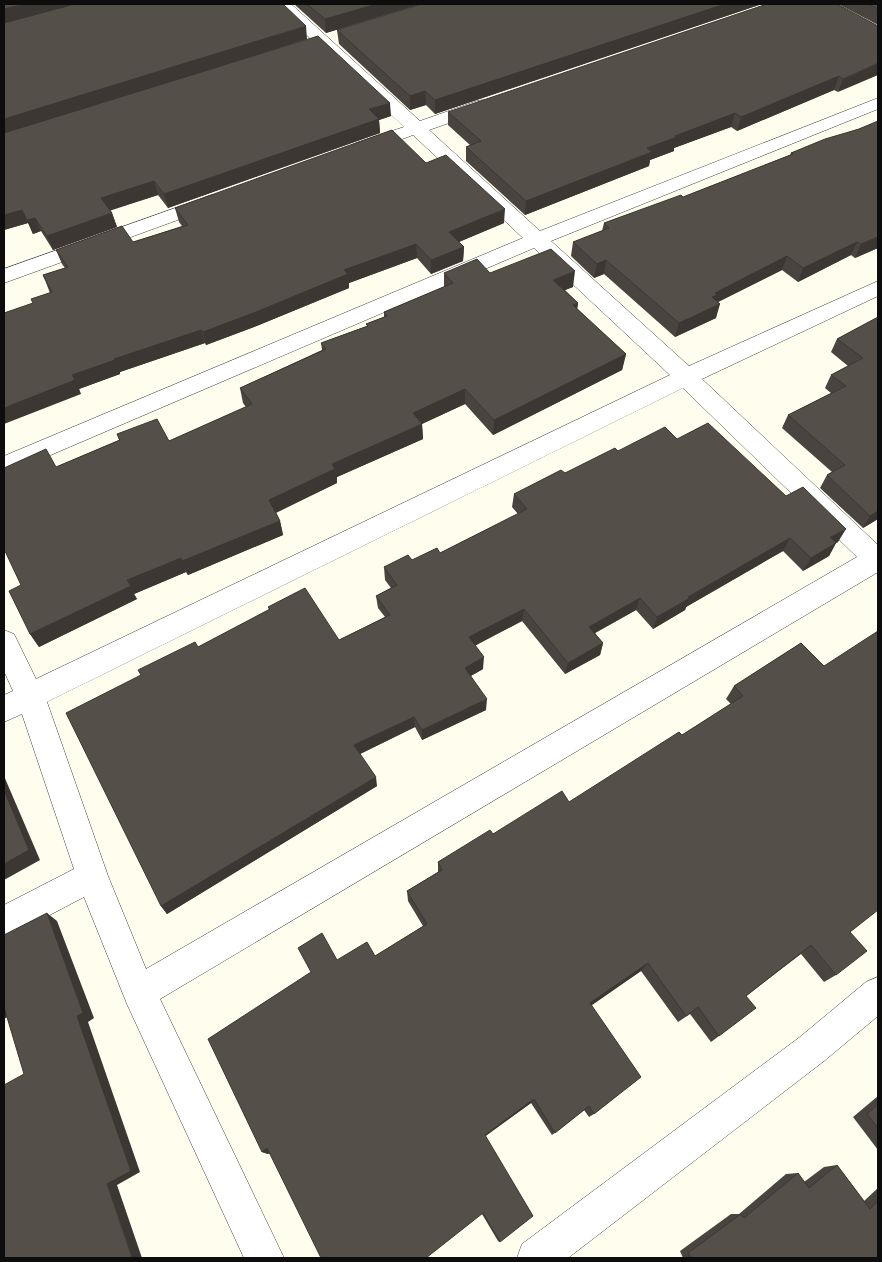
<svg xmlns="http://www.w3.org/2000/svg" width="882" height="1262" viewBox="0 0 882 1262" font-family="'PT Serif',serif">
<rect width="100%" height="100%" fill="#fffded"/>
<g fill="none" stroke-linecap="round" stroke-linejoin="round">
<g stroke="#404040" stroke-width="1">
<g id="street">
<path d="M274 4H291L420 121 477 101 483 100 489 101 492 105 489 109 429 130 540 231 878 98V109L551 241 689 366 878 281V296L702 379 878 545V572L160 999 284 1258H244L127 1004 84 897 4 939V905L74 869 22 714 4 722V695L13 691 4 671V630L14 634 36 679 670 375 534 248 4 475V456L523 238 413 135 370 151 363 153 356 151 354 147 356 143 404 127ZM683 388 857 557 146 969 108 876 47 702Z"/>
<polygon points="212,195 219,197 222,201 219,205 4,283 4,269"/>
<polygon points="878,977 878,1016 824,1061 568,1258 517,1258 522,1244 800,1037 866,982"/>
</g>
</g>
<use href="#street" fill="#fff" fill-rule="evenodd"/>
</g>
<g fill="#49443f">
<polygon points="4,4 307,39 223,66 391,116 379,120 380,133 168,208 158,195 110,210 112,213 117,227 53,250 41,231 33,234 28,223 4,230"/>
<polygon points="294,4 421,4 326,33"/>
<polygon points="762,4 435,114 426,105 410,110 339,44 337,30"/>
<polygon points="838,4 878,4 878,25"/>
<polygon points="876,25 838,92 834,90 737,131 731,127 674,148 674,151 650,160 649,166 525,215 466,161 466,147 470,145 448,125 448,112"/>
<polygon points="878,121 878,248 855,258 851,255 798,282 782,270 718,302 716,318 675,337 604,274 594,278 571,256 573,242 602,231 604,223 683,197 790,155 791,153 859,129"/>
<polygon points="426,163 504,223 459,242 464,247 463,261 431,274 417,258 349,283 349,288 259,325 206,345 205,343 120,372 120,374 79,389 81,394 33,303 50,293 43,275 65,268 62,264 56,250 133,242 182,226 179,222 175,208"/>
<polygon points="444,273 490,273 573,287 565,290 578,303 577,309 626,354 622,370 493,435 465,404 422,424 423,439 337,477 337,483 276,513 280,521 283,535 188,575 186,572 134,594 137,599 39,647 30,634 21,585 56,467 119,440 117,434 169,441 246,407 243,403 240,388 322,350 321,343 367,326 366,324 384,317 384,312 444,287"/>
<polygon points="878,317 878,519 863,528 820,488 827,475 832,472 782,428 788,415 831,393 825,388 831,375 848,366 831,352 837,339"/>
<polygon points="677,439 786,496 838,542 836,543 829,556 803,571 783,551 686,607 685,610 653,629 636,610 595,633 603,643 600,655 565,674 522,621 475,645 483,669 471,676 486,710 422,740 415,727 360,754 377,786 167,914 161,906 198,647 269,610 268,607 339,640 385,617 378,608 376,596 391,588 385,580 384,567 440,553 518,514 512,507 514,494 618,451"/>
<polygon points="801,643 850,932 836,975 824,982 801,954 746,996 719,1036 711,1042 690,1014 678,1022 641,971 591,1005 594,1114 589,1117 584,1110 552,1135 531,1103 485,1136 500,1242 498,1241 482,1214 270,1153 268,1154 262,1152 337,960 375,956 423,926 408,901 407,891 438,872 438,862 493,834 569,802 682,735 731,704 726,699 734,686"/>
<polygon points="878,1096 878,1150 853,1117"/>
<polygon points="837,1165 864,1201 878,1188 878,1258 683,1258 680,1251 731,1214 739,1214 786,1174 798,1173 804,1182 824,1167"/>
</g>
<g fill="#3c3733">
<polygon points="25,4 80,4 4,24 4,9"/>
<polygon points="377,4 421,4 326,33 325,19"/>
<polygon points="725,4 762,4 435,114 435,100"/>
<polygon points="306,26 307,39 4,134 4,119"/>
<polygon points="878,63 878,75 838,92 843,79"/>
<polygon points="839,76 834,90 737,131 741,117"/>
<polygon points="425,91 426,105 410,110 410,96"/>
<polygon points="390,103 391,116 379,120 380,133 168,208 164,194 369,109"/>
<polygon points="735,113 731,127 674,148 674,151 650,160 649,166 525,215 526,201 675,136"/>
<polygon points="154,181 158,195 106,212 101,198"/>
<polygon points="505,209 504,223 449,246 449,232"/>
<polygon points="22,210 28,223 4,230 4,215"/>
<polygon points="112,213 117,227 53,250 47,236"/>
<polygon points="35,218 41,231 33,234 27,220"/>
<polygon points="878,237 878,248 855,258 861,244"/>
<polygon points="857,242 851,255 798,282 803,268"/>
<polygon points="416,244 417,258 349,283 349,288 259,325 206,345 203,332 344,270"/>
<polygon points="464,247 463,261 431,274 431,260"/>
<polygon points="787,256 782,270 714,304 720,304 716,318 675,337 679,323 712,297 715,293"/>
<polygon points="606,260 604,274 594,278 597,264"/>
<polygon points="575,271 573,287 552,295 553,280"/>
<polygon points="578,303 576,318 573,305"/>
<polygon points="201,330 205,343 120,372 120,374 79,389 81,394 4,424 4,408 72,375 114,359"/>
<polygon points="626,354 622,370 493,435 494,420"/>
<polygon points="465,389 465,404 413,428 413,413"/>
<polygon points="422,424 423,439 337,477 337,483 272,514 269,500 332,464"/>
<polygon points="878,511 878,519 863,528 870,516"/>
<polygon points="280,521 283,535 188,575 182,561"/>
<polygon points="846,529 838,542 823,550 830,537"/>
<polygon points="790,538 783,551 686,607 685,610 653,629 657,617 688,597"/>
<polygon points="836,543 829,556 803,571 811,558"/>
<polygon points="181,558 186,572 134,594 137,599 39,647 30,634 127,580"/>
<polygon points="640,598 636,610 586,638 589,627"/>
<polygon points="524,609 522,621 469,649 469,637"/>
<polygon points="603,643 600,655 565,674 568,663"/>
<polygon points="484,657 483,669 465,679 465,668"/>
<polygon points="487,699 486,710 422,740 422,730"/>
<polygon points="414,717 415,727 356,756 354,745"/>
<polygon points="4,776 40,860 4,880"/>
<polygon points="376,777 377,786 167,914 161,906"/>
<polygon points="47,913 57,921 94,1018 88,1022 140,1172 117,1185 142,1258 132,1258 107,1184 77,1016"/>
<polygon points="648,963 641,971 585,1010 590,1003"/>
<polygon points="4,1006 16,1012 4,1019"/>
<polygon points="534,1099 531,1103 483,1138 485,1135"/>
<polygon points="267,1148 273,1150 268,1154 262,1152"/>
</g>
<g fill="#554f49" stroke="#3c3733">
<polygon points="4,4 25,4 4,9"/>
<polygon points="75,4 283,4 306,26 4,119 4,23"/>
<polygon points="307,4 377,4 325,19"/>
<polygon points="422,4 725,4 435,100 425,91 410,96 337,30"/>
<polygon points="767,4 837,4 878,26 878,63 843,79 839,76 741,117 735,113 675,136 677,137 647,148 652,152 526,201 466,147 481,141 448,112"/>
<polygon points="869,4 878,4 878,9"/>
<polygon points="318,36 390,103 369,109 379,119 164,194 154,181 101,198 112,213 47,236 35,218 27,220 22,210 4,215 4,133"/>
<polygon points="878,121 878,237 861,244 857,242 803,268 787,256 715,293 717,295 712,297 720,304 679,323 606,260 597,264 573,242 609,228 604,223 681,195 683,197 793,154 791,153 825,139 859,129"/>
<polygon points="392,130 426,163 446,155 505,209 449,232 464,247 431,260 416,244 344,270 348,274 256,312 203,332 201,330 114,359 115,360 72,375 75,380 4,408 4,313 33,303 31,299 52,292 43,275 68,267 56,250 122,226 133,242 188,225 175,208"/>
<polygon points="551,249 575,271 553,280 578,303 573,305 626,354 494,420 465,389 413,413 422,424 332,464 335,469 269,500 280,521 182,561 181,558 127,580 131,586 30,634 9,591 21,585 4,549 4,468 46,449 56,467 120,440 117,434 157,419 169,441 252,404 240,388 326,349 321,343 368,326 366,324 387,316 384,312 453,283 444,273 477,259 490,273"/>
<polygon points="878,317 878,511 870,516 827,475 845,465 788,415 846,386 831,375 863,358 837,339"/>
<polygon points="708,423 786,496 803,487 846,529 830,537 836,543 811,558 790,538 688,597 690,598 657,617 640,598 589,627 603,643 568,663 524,609 469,637 484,657 465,668 487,699 422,730 414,717 354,745 376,777 161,906 66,713 141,675 138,670 195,642 198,647 270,609 268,607 305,588 339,640 390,615 376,596 397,585 384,567 408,555 412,560 437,548 440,553 527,509 514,494 561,470 565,473 615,448 618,451 665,427 677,439"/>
<polygon points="878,631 878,910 850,932 867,951 836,975 811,945 746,996 756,1008 719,1036 698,1007 686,1016 648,963 590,1003 641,1077 594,1114 589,1106 555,1133 534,1099 485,1135 533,1216 500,1242 483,1213 426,1258 321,1258 267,1148 262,1152 208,1039 311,972 298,948 322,933 337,960 367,942 375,956 427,924 407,891 442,870 438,862 490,830 493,834 562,791 569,802 679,732 682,735 743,696 734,686 801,643 824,666"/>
<polygon points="4,790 29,850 4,864"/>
<polygon points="47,913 83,1013 77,1016 131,1171 107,1184 132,1258 4,1258 4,1085 24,1074 4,1007 4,935"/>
<polygon points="878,1104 878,1128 867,1114"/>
<polygon points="837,1165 870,1209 878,1201 878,1258 691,1258 688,1253 741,1214 744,1218 798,1173 809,1188"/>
</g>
<rect width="882" height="1262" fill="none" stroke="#0d0d0d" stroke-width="10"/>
</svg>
